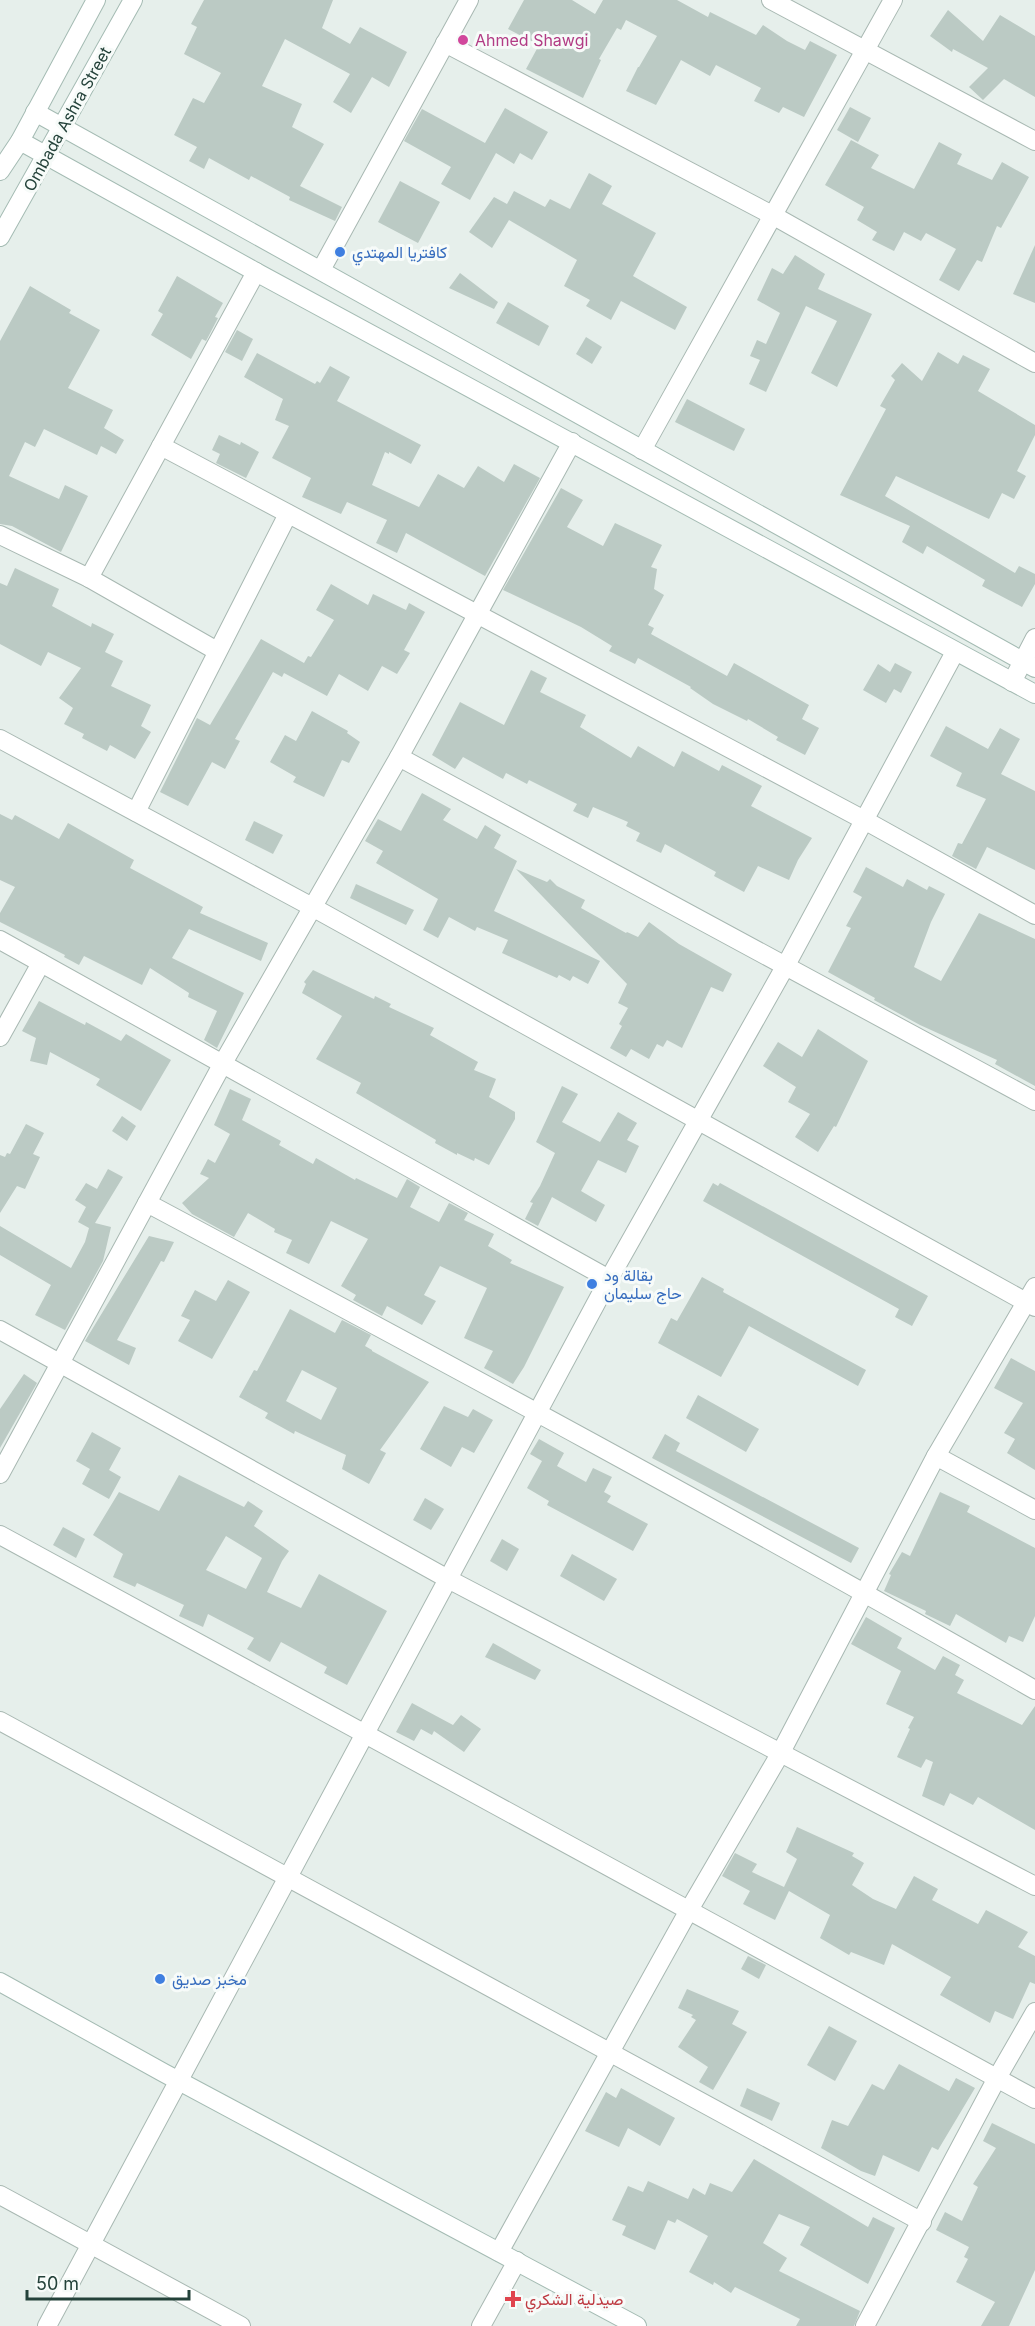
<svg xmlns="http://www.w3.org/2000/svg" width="1035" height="2326" viewBox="0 0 1035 2326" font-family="Inter,Vazirmatn,sans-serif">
<rect width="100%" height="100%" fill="#e6efeb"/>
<g fill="#bbcac4" fill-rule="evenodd">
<polygon points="204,0 333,0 322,28 350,44 360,27 407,52 389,87 372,77 351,113 333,102 350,74 285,39 262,86 302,104 292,127 324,144 300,186 342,207 335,221 289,200 290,197 251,176 249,180 209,158 204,169 189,161 197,147 174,135 193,98 204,103 221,73 184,54 197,27 191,24"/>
<polygon points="524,0 572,0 595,14 603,0 677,0 708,17 710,12 756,35 763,25 787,41 805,50 810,41 837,55 804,117 783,107 779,113 754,101 761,88 716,65 710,76 681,60 656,105 626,91 638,67 639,67 657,36 626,20 621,30 617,28 599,59 601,60 583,98 526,69 539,45 508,29"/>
<polygon points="948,10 983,41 1000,15 1035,36 1035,97 1004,79 983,100 969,87 988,68 953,49 952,52 930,36"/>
<polygon points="850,107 871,118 858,142 837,130"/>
<polygon points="505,108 548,132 532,160 520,153 514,164 496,153 470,200 441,184 451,167 404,141 422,109 485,143"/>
<polygon points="851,140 879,155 871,168 914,189 939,142 962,154 957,164 992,180 1002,162 1029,177 1001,228 997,226 982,262 977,260 959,291 939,280 956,249 926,233 921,241 904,232 894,251 872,240 877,232 857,220 864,207 825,185"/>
<polygon points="589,173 612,186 602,204 656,233 633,276 687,307 675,330 621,301 611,320 586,306 590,300 564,286 577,260 509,220 492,248 469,232 494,197 507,204 514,191 545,207 550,199 570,209"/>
<polygon points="400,181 440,202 418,243 378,222"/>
<polygon points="1035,245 1035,303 1013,294"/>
<polygon points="795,255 825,274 818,289 872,314 837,387 811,373 837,321 806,306 766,392 749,384 760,360 750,356 757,340 766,344 780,313 757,300 772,268 783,274"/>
<polygon points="460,273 498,302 494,309 449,288"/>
<polygon points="177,276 223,303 215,317 218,318 206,341 202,339 191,359 151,335 163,314 158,311"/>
<polygon points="30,286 71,310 69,313 100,330 68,388 113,410 104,428 124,440 116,454 101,446 97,455 44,429 35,447 25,442 9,476 59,499 65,485 88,496 61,552 12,526 0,524 0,341"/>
<polygon points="508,302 549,326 539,346 496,323"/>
<polygon points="237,330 253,339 242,361 225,352"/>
<polygon points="586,337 602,347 592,364 576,354"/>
<polygon points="938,352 958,364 963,355 990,369 978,391 1035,425 1035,435 1017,471 1026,476 1014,499 1002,493 989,519 896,476 885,496 1015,573 1019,566 1035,574 1035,584 1022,607 982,586 985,580 927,546 923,554 902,542 910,526 840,495 886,409 880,406 895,380 891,376 902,363 922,381"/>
<polygon points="257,353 315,384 317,381 320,383 330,366 350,377 337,401 421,445 411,464 389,452 389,454 385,452 372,485 419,507 438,474 464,488 478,466 504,482 514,464 540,478 485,576 406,533 397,553 376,543 387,520 347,502 341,514 302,497 311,478 272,458 289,426 275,420 283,399 244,377"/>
<polygon points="687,399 745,429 734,451 675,422"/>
<polygon points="219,435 240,445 241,442 259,452 246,478 216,463 220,454 212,450"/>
<polygon points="561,488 583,500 567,527 603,546 615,523 662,545 651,567 657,569 654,589 664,595 648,625 654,628 651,634 727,676 734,663 809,705 802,719 819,728 805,755 776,740 778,737 748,719 747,721 713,704 690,688 691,687 638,658 635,664 609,651 612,646 581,627 503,590"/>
<polygon points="15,568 59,589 52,606 91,627 92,623 114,634 105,652 123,661 111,686 151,705 141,726 151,732 135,759 110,745 107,751 82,738 84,734 64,724 73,708 59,698 81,668 48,652 41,666 0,644 0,583 7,586"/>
<polygon points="331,584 368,605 373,594 406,610 409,603 425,612 404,650 410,653 397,674 382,666 368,691 339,674 327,696 284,673 282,677 273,672 235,739 240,741 225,769 212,762 188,806 160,792 197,718 210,725 261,639 304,663 308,656 311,657 334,620 316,610"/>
<polygon points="895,663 912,672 901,693 894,689 886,703 863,690 878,664 890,672"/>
<polygon points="531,670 547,678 540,692 586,715 580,727 631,758 638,746 674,767 682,751 719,771 722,765 762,786 751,806 812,838 798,860 789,880 758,866 744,892 714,876 716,872 665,844 661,853 636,841 640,833 626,826 628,822 593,807 588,818 573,811 577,804 529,780 527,784 506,773 503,779 463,757 455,769 432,755 460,702 504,725"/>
<polygon points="312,711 348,731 347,733 360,742 349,763 342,760 324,797 293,782 296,777 270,762 285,735 296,741"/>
<polygon points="946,726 988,749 1000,728 1020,739 1001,774 1035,791 1035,870 987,847 976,869 952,856 958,843 962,844 986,799 956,786 962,773 930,756"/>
<polygon points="422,793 451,809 443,820 477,839 485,825 501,835 494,848 517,861 494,911 600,961 588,984 573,976 570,981 559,975 557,978 502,953 508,940 477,927 475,931 449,917 438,938 423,930 438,899 376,863 383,851 365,841 378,819 401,831"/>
<polygon points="0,814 12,820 15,815 59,839 68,823 134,860 130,868 203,907 200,913 268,943 261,961 189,929 172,958 244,993 217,1048 204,1040 217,1011 188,997 189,993 150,968 142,985 84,956 79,965 64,957 65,955 0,922 0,913 15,887 0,880"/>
<polygon points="254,821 283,835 273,854 245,840"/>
<polygon points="866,867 903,887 907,879 927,890 929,886 945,894 931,922 914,967 941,981 979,913 1035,939 1035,1086 995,1064 997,1060 920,1025 874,1000 875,998 828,972 851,928 846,926 862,897 853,892"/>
<polygon points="516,869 547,882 550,879 557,886 585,900 581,908 626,933 627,932 638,937 649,922 679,944 732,974 723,992 711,987 682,1048 667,1040 663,1047 657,1044 649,1059 631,1049 626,1057 610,1048 622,1026 619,1024 628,1008 618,1003 627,984"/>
<polygon points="356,884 414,910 406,925 350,898"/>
<polygon points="313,970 374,999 375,996 391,1004 389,1007 434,1028 430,1035 478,1062 474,1070 496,1079 489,1097 515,1112 515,1119 489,1165 475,1158 474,1161 457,1153 457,1155 435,1143 436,1140 356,1093 361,1083 316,1059 342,1016 302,993 306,984 304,982"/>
<polygon points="39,1001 85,1025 86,1022 121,1041 126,1034 171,1060 141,1111 96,1085 100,1079 50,1052 47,1065 30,1061 36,1038 22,1031"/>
<polygon points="818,1029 868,1061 836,1127 834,1126 818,1152 795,1137 810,1114 788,1102 796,1087 763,1066 778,1042 802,1057"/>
<polygon points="562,1086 578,1094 562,1122 600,1142 618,1112 637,1123 627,1140 639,1146 626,1173 598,1160 581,1191 605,1205 596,1222 552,1197 538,1226 525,1219 533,1203 530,1202 540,1186 555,1153 536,1142"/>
<polygon points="230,1089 251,1099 242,1120 281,1141 279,1145 313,1164 316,1158 355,1180 356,1178 397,1198 407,1179 420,1187 410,1207 439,1222 449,1203 468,1213 464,1220 494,1234 488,1246 512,1260 510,1263 564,1287 524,1367 513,1384 484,1368 493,1351 464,1338 487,1288 440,1266 424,1295 436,1301 422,1325 387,1306 382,1316 353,1300 356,1295 341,1286 368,1239 331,1221 309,1264 286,1253 292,1240 274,1232 275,1229 248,1213 234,1237 192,1214 182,1203 209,1178 200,1174 208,1159 215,1163 230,1134 214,1125"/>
<polygon points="122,1116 136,1126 127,1141 112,1131"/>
<polygon points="26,1124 44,1133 33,1154 40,1157 25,1189 17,1186 0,1213 0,1155 5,1157 7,1153 10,1154"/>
<polygon points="108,1169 123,1177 95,1223 111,1227 103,1261 65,1330 35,1315 51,1285 0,1255 0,1226 71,1268 85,1242 89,1228 78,1222 86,1207 75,1200 86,1183 97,1189"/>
<polygon points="713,1183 718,1186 720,1183 928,1296 912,1326 895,1317 899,1309 703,1201"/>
<polygon points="149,1236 174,1242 164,1262 161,1261 117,1340 136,1348 129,1365 85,1341"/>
<polygon points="702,1277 724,1289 723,1292 866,1370 858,1386 749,1326 721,1377 658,1343 671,1318 677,1321"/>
<polygon points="228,1280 250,1292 212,1359 178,1341 190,1320 181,1316 195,1290 216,1301"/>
<path d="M290 1309 335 1333 342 1320 371 1335 365 1346 372 1350V1351L429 1382 380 1450 386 1453 369 1484 342 1469 346 1455 295 1431 294 1434 265 1418 268 1413 239 1397 254 1370 257 1371ZM302 1370 337 1388 321 1420 286 1401Z"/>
<polygon points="1011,1358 1035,1371 1035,1470 1007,1453 1015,1439 1004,1433 1023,1403 994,1388"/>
<polygon points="24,1374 37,1383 0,1448 0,1409"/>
<polygon points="698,1395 759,1429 746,1452 686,1418"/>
<polygon points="444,1406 468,1417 473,1409 493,1420 474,1453 462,1447 451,1467 420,1449"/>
<polygon points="92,1432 121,1448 109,1470 121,1477 109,1499 82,1484 90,1469 76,1461"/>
<polygon points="665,1434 680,1443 676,1451 859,1548 851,1563 652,1458"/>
<polygon points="539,1439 564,1453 557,1466 586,1482 593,1468 612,1477 604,1492 611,1496 607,1502 648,1524 633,1551 547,1505 549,1501 527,1488 542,1461 530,1454"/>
<path d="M179 1475 244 1507 248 1501 263 1511 254 1526 289 1551 282 1561 267 1592 301 1608 319 1574 387 1611 347 1685 324 1673 327 1667 281 1642 270 1662 247 1649 254 1638 208 1614 203 1627 179 1616 184 1605 137 1583 135 1587 113 1577 123 1554 93 1535 119 1492 159 1511ZM226 1536 262 1558 246 1589 206 1570Z"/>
<polygon points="940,1492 970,1506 967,1512 1035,1548 1035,1616 1023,1642 1009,1636 1006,1643 956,1614 950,1626 925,1614 926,1611 884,1591 891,1575 889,1574 902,1552 910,1556"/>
<polygon points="425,1498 444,1509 431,1530 413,1520"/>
<polygon points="63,1527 85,1539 76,1558 53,1545"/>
<polygon points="502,1539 519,1549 507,1571 490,1561"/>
<polygon points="572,1554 617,1579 604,1601 560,1576"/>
<polygon points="866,1617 902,1638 897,1648 935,1670 943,1656 960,1665 955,1675 964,1680 957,1693 1022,1725 1035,1706 1035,1830 978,1797 973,1805 950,1793 944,1806 922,1796 933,1762 926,1759 921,1768 897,1757 910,1729 908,1728 914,1717 886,1704 901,1671 851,1644"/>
<polygon points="493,1643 541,1670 535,1680 485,1657"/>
<polygon points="412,1703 453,1725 461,1715 481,1729 464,1752 434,1731 432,1735 421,1729 414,1741 396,1732"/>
<polygon points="797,1827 854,1853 852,1856 864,1863 852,1885 873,1899 896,1909 914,1876 938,1889 932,1900 978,1924 986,1910 1028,1932 1018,1947 1035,1956 1035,1984 1030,1982 1013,2019 995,2011 990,2023 940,1995 951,1977 892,1944 884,1965 851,1952 849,1955 820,1938 830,1915 789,1891 775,1920 743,1904 750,1891 722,1876 735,1853 757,1864 752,1872 784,1887 797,1859 786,1852"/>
<polygon points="748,1956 766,1965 759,1979 741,1969"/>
<polygon points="687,1989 739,2011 732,2024 747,2032 713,2090 699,2082 708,2067 678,2047 696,2020 691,2017 693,2015 678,2008"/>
<polygon points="829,2026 857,2041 835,2081 807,2065"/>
<polygon points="899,2064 949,2091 956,2078 975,2088 938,2150 932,2147 919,2172 883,2155 875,2176 861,2171 821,2148 832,2120 848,2126 872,2084 884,2090"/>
<polygon points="621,2088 675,2118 660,2146 628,2128 619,2147 585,2131 606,2092 616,2098"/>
<polygon points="747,2088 780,2103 772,2121 740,2106"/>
<polygon points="992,2123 1035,2144 1035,2270 1009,2326 981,2326 995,2302 956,2282 968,2259 964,2257 969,2247 936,2230 945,2212 962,2221 978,2187 973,2184 996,2148 983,2141"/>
<polygon points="754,2159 868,2227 873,2217 895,2228 868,2284 800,2245 810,2227 779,2214 763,2243 787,2258 779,2271 860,2311 854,2326 796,2326 800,2319 735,2287 731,2293 714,2282 713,2285 689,2272 708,2236 677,2219 675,2223 668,2220 655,2250 622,2235 626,2226 612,2220 628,2186 643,2192 648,2181 688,2199 693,2188 705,2195 710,2183 732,2192"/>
</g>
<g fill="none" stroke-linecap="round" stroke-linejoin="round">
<g stroke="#a8b8b2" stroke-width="20">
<g id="street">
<polyline points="771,0 1035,141"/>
<polyline points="445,43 774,216 1035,363"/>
<polyline points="321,270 469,0"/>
<polyline points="161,446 866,821 1035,915"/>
<polyline points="642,450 893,0"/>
<polyline points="0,535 89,578 217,651"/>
<polyline points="89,578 256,272"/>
<polyline points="1012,682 1035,638"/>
<polyline points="0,739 314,908 1035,1307"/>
<polyline points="399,757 1035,1101"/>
<polyline points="136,812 288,514"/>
<polyline points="0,940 609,1279"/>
<polyline points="0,1037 41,963"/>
<path d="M147 1203C445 1362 742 1522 1035 1690"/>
<polyline points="0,1330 448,1579 1035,1886"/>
<polyline points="936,1456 1035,1510"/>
<polyline points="0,1474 223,1063 399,757 572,442"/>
<polyline points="0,1535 1035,2099"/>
<polyline points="0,1721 922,2222"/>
<polyline points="0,2195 241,2326"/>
<polyline points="499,2252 689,1910 780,1754 936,1456 1035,1287"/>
<polyline points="47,2326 609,1279 786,965 955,652"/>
<polyline points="481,2326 517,2261"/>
<polyline points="865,2326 997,2078 1035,2012"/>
</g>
</g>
<g stroke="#a4bbb3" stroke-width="20">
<g id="secondary">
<polyline points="35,112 1035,668"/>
<polyline points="20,141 256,272 1035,694"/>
<polyline points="0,171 20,141 96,0"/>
<polyline points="0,237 133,0"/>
<polyline points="0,1982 164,2073 637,2326"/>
</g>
</g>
<use href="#street" stroke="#fff" stroke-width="18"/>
<use href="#secondary" stroke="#fff" stroke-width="18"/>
</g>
<circle fill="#d1479c" stroke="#f7fbf9" stroke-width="2" cx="463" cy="40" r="6"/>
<g fill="#3f7fe0" stroke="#f7fbf9" stroke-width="2">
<circle cx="340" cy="252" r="6"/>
<circle cx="592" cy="1284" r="6"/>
<circle cx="160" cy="1979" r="6"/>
</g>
<path fill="#e0444e" stroke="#f7fbf9" stroke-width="2" d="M510 2290h6v6h6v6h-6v6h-6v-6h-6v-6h6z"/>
<g text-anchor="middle" stroke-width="6" stroke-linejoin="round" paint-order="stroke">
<g font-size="16" fill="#b23c85" stroke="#f7fbf9" text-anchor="start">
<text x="475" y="46">Ahmed Shawgi</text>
</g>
<g font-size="16" fill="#24423a" stroke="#f7fbf9">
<text transform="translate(67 119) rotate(-61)" y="6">Ombada Ashra Street</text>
</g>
<g font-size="16" fill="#366cbe" stroke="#f7fbf9" text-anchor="start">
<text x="352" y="258">كافتريا المهتدي</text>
<text x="604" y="1281">بقالة ود<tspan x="604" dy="18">حاج سليمان</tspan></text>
<text x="172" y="1985">مخبز صديق</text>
</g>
<g font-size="16" fill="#be3a42" stroke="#f7fbf9" text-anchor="start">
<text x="525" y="2305">صيدلية الشكري</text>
</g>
</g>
<path d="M27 2290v9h162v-9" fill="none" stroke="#24423a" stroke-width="3"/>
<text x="36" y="2290" font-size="18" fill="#24423a" stroke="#f7fbf9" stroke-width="4.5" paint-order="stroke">50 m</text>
</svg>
